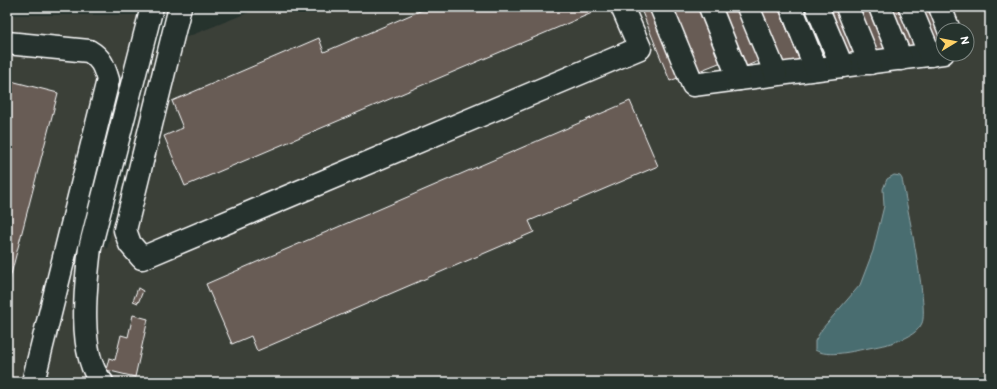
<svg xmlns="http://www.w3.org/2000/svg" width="997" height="389" viewBox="0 0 997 389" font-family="'Balsamiq Sans',sans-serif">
<rect width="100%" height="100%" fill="#26332d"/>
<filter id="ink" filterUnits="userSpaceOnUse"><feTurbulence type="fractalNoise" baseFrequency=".025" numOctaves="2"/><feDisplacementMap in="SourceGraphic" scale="8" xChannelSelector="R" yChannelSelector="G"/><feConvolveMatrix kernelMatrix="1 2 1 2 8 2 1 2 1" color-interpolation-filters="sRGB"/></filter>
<g filter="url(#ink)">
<path fill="#3a3f39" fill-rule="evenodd" d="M262 7H990V382H7V15H146L89 227 107 249 154 50ZM943 30H967V54H943Z"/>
<path fill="#4a6d70" stroke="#92a7a9" d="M894 175 900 176 902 179C906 202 929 308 922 323 915 340 884 345 869 348 854 351 828 358 815 350V341L822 329 860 285 873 251 884 206 883 189 887 179Z"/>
<g fill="#685c55" stroke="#fff">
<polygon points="429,7 590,7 592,13 185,186 164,136 183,128 172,101 319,38 324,52"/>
<polygon points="640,7 652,7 680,77 670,81"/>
<polygon points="672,7 702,7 724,61 699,71"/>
<polygon points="717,7 740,7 761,60 742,68"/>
<polygon points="754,7 778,7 799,59 779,68"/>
<polygon points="799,7 810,7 830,55 820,58"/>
<polygon points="825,7 841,7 862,57 848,62"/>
<polygon points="856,7 871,7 889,50 876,56"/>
<polygon points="885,7 902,7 918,46 904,52"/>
<polygon points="916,7 932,7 943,37 931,43"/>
<polygon points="7,80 58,93 8,286 7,286"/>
<polygon points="630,101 658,166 529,221 534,232 257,351 251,336 232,344 206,284"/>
<polygon points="138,288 143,291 138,303 133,301"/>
<polygon points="133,315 148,319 135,377 106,370 109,358 115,360 121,335 128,337"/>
</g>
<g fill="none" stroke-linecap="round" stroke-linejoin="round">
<g stroke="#fff" stroke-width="25">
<g id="minor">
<polyline points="180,7 125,230 130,244 142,258 640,48 622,7"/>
<polyline points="661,7 693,85 943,53"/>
<polyline points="710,7 739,79"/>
<polyline points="748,7 776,74"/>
<polyline points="791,7 816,69"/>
<polyline points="817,7 842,66"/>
<polyline points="847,7 870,63"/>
<polyline points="880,7 901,59"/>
<polyline points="910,7 930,55"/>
<polyline points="940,7 949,30"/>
<path d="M7 43 89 51C101 58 104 66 108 80L33 382"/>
<path d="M102 382C77 356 86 281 90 248L152 7"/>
</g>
</g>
<use href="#minor" stroke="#26332d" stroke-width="22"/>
</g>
</g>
<rect width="997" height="389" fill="none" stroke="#26332d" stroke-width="24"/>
<rect x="12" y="12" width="973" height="365" fill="none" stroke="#fff" stroke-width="1.5" filter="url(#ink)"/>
<g transform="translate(955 42) rotate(80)"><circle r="19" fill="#26332d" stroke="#7d8581"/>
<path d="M0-3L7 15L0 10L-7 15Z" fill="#ffd166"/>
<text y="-6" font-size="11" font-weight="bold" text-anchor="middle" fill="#ffffff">N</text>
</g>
</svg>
